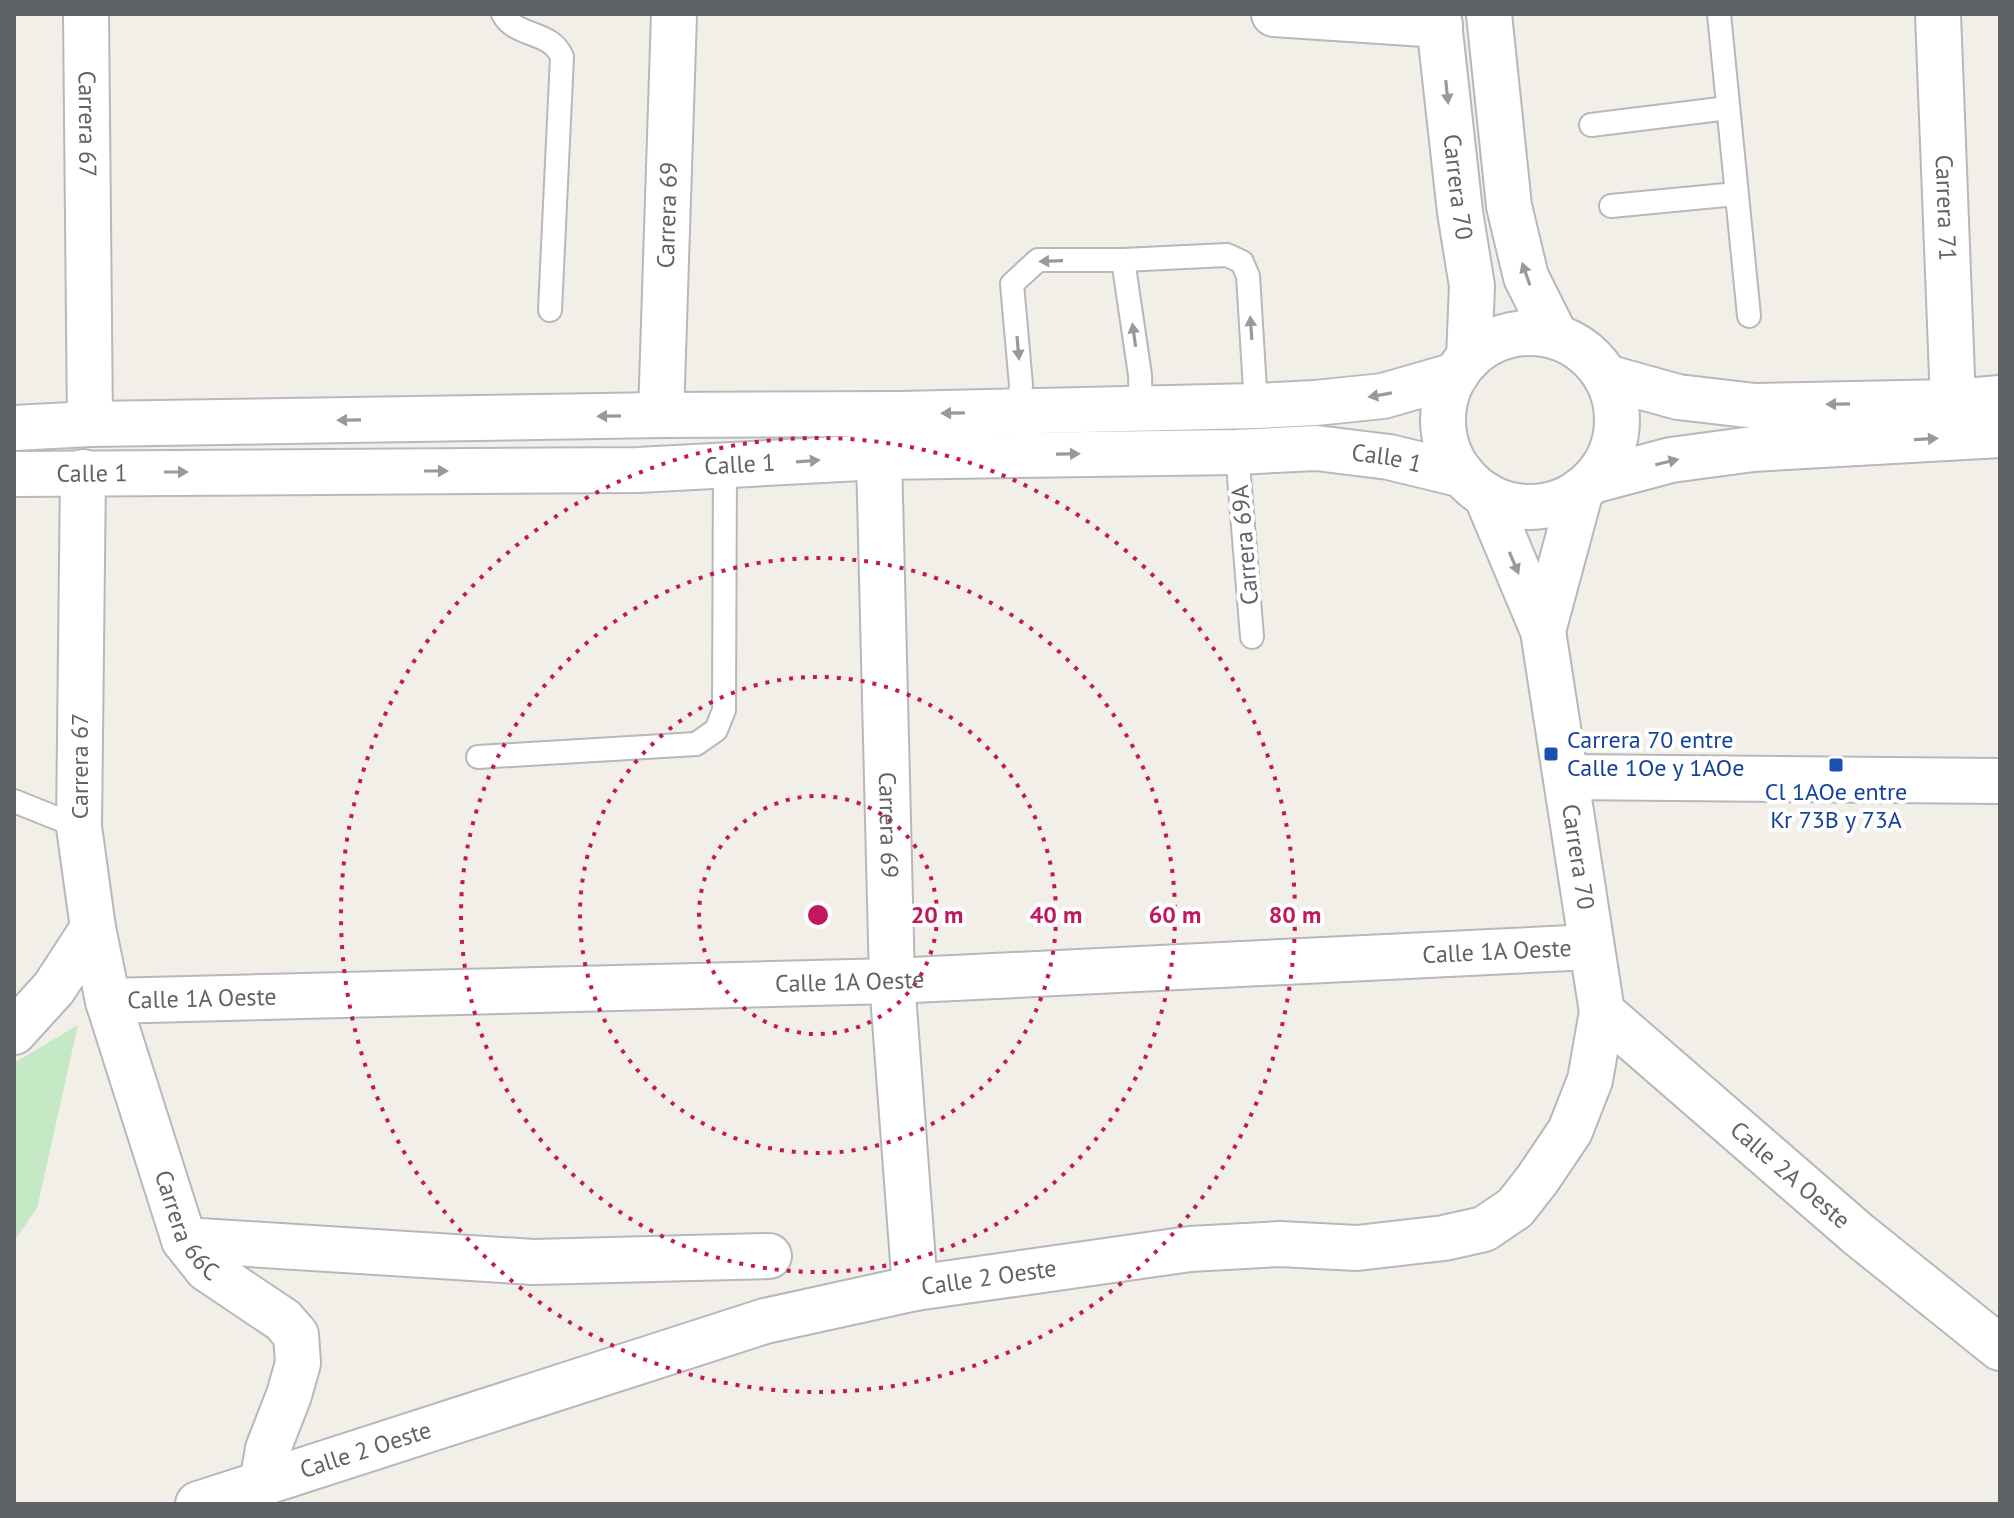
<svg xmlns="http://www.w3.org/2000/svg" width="2014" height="1518" viewBox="0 0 2014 1518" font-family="'PT Sans',sans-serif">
<rect width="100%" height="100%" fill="#f1efe8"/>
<polygon fill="#c5e8c5" points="78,1025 37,1208 14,1241 14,1063"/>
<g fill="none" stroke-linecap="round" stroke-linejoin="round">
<g stroke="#b5b8bc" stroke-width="26">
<g id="service">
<path d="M503 14C516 38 551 30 562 57L550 310"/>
<polyline points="1719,14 1749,316"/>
<polyline points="1591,125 1728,108"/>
<polyline points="1611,206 1736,194"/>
<polyline points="1123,260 1140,375 1141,409"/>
<polyline points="1018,412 1021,385 1012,284 1038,260 1123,260 1227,255 1242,262 1248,276 1256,406"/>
<polyline points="1237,452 1252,637"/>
<polyline points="478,757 696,744 716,730 724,710 725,466"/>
<polyline points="14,801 79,827"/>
</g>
</g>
<g stroke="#b5b8bc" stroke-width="48">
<g id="minor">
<path id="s1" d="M86 14 90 424"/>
<polyline points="1274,14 1440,25"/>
<path id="s2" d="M1938 14 1953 402"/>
<path id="s3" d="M661 415 674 14"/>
<path id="s4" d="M879 457 892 981 915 1288"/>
<path id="s5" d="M83 472 79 827 93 928 108 1001 184 1240 207 1269 283 1320 296 1335 298 1363 289 1395 268 1449 262 1483"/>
<polyline points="1566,777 2000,781"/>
<path id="s6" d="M108 1001 892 981 1591 947"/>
<polyline points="14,1032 54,988 93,928"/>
<polyline points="184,1240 534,1262 769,1256"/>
<path id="s7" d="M198 1504 765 1321 915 1288 1190 1249 1280 1244 1357 1248 1444 1238 1484 1229 1515 1208 1537 1180 1570 1131 1590 1080 1602 1012"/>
</g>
</g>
<g stroke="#b5b8bc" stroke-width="48">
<g id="tertiary">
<path id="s8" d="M1438 14 1460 212 1472 286 1469 358"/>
<polyline points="1489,14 1509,206 1526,277 1556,337"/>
<circle cx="1530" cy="420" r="87"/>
<polyline points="1606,377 1678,397 1755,406 1953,402 2000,398"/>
<polyline points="1592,481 1671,460 1753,449 2000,435"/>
<path id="s9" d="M1486 495 1543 631 1602 1012 1858 1234 2000 1348"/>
<polyline points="1543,631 1581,490"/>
</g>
</g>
<g stroke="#b6babf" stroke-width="48">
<g id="secondary">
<polyline points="14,428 90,424 661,415 900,414 1256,406 1315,403 1383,396 1456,375"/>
<path id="s10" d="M14 474 638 470 879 457 1237 452 1316 448 1389 457 1463 475"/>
</g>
</g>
<use href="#service" stroke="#fff" stroke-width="22"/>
<use href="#minor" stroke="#fff" stroke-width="44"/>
<use href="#tertiary" stroke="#fff" stroke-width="44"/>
<use href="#secondary" stroke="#fff" stroke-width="44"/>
</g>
<defs><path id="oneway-solid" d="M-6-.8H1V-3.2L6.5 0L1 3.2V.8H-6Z" transform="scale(2)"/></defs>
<g fill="#979a9d">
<use href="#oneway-solid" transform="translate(1447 92) rotate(84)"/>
<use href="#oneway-solid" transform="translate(1051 261) rotate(178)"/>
<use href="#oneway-solid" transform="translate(1526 274) rotate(-109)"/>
<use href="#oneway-solid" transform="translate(1251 328) rotate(-94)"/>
<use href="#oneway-solid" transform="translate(1134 335) rotate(-98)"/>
<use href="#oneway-solid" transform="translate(1018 348) rotate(85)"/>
<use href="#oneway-solid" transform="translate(1380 395) rotate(170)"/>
<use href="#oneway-solid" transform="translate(1838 404) rotate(179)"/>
<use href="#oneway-solid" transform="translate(953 413) rotate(179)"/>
<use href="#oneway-solid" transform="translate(609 416) rotate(179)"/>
<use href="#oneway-solid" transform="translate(349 420) rotate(179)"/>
<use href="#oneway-solid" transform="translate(1926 439) rotate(-3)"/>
<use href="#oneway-solid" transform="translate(1068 454) rotate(-1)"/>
<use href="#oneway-solid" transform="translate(808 461) rotate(-4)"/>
<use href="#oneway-solid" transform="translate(1667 462) rotate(-13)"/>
<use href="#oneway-solid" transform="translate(436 471)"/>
<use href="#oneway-solid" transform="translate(176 472)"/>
<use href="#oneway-solid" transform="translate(1514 563) rotate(67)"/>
</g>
<g fill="none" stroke="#c2185b" stroke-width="4" stroke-dasharray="4 8">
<circle cx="818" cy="915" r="119"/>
<circle cx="818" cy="915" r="238"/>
<circle cx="818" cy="915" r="357"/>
<circle cx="818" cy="915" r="477"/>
</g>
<g fill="#1a4fb4" stroke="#fff" stroke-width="3">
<rect x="1543" y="746" width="16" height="16" rx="4"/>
<rect x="1828" y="757" width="16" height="16" rx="4"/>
</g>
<g text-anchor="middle" stroke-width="8" stroke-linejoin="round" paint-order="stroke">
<g font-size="24" fill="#5f6368" stroke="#fff">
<text dy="8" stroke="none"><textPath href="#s1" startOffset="110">Carrera 67</textPath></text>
<text dy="8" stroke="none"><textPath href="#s8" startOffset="174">Carrera 70</textPath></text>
<text dy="8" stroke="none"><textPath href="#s2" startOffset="194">Carrera 71</textPath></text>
<text dy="8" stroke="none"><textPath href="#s3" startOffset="200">Carrera 69</textPath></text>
<text dy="8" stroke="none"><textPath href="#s10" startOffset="1374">Calle 1</textPath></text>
<text dy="8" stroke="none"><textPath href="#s10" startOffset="726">Calle 1</textPath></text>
<text dy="8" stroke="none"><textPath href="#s10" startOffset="78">Calle 1</textPath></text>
<text transform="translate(1245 545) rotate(-95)" y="8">Carrera 69A</text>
<text transform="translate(80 766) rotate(-90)" y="8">Carrera 67</text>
<text dy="8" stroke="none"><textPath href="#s4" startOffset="368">Carrera 69</textPath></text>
<text dy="8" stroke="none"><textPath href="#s9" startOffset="376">Carrera 70</textPath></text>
<text dy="8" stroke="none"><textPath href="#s6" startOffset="1390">Calle 1A Oeste</textPath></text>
<text dy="8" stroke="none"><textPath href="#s6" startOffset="742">Calle 1A Oeste</textPath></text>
<text dy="8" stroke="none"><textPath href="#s6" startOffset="94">Calle 1A Oeste</textPath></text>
<text dy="8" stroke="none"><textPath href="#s9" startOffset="782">Calle 2A Oeste</textPath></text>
<text dy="8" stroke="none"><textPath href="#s5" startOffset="770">Carrera 66C</textPath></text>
<text dy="8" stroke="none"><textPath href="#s7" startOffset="824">Calle 2 Oeste</textPath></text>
<text dy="8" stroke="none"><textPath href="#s7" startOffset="176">Calle 2 Oeste</textPath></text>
</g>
<g font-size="24" fill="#164399" stroke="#fff" text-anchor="start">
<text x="1567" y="748">Carrera 70 entre<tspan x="1567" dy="28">Calle 1Oe y 1AOe</tspan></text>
<text x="1836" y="800" text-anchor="middle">Cl 1AOe entre<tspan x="1836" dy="28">Kr 73B y 73A</tspan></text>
</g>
</g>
<circle cx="818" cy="915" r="12" fill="#c2185b" stroke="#fff" stroke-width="4"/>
<g font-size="24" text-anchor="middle" font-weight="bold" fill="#c2185b" stroke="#fff" stroke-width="8" stroke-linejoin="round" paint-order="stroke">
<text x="937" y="923">20 m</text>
<text x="1056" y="923">40 m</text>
<text x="1175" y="923">60 m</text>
<text x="1295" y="923">80 m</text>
</g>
<rect width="2014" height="1518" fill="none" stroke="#5f6368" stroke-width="32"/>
</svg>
